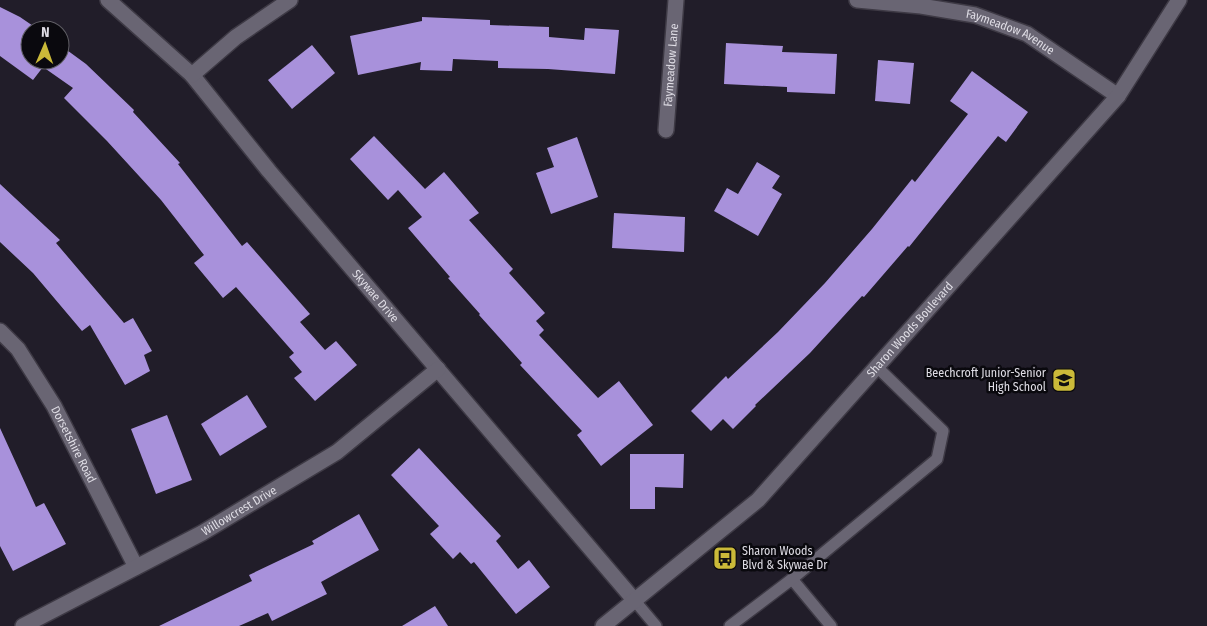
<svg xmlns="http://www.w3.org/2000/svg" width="1207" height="626" viewBox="0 0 1207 626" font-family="'Fira Sans Condensed',sans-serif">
<rect width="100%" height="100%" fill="#211d29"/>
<g fill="#a891db">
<polygon points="0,7 20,17 39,30 30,30 30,60 60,60 60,45 86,64 134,110 133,112 180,163 178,164 242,246 247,242 310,314 300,322 325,350 336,341 357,365 315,401 294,378 302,372 289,357 294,353 236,287 223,298 194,263 204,255 161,200 107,141 64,98 73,88 43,67 33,80 0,56"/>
<polygon points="422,17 490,20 490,25 549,27 549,37 584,40 585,28 619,30 615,74 548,69 498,68 498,61 453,59 452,71 420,70 421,62 358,75 350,36 422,21"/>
<polygon points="726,43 783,46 782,52 837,54 835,94 787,92 787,87 724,84"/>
<polygon points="312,45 335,73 292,109 268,80"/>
<polygon points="878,60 914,63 910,104 875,101"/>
<polygon points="972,71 1028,112 1006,142 998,136 909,247 908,246 864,297 862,296 810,353 755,405 756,406 733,429 723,419 711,431 691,411 726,376 728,379 778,332 825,283 872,229 912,179 915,182 968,114 950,101"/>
<polygon points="374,136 425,189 444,172 479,213 469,220 513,269 509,273 545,313 536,321 544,330 539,335 598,398 619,381 653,425 601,466 577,435 582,431 520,365 522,363 479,315 480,314 448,278 450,277 408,228 422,217 398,190 388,200 350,159"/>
<polygon points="577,137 598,197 551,214 536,173 554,167 547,148"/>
<polygon points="757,162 780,176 772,188 782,194 758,236 714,211 727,188 738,194"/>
<polygon points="0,184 60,240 56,243 124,323 133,318 152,351 144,355 150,371 125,385 90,325 82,331 33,273 0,242"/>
<polygon points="614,213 685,217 684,252 612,248"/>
<polygon points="247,395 267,427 220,456 201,424"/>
<polygon points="167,415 192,480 156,494 131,429"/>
<polygon points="0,428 36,507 44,503 66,544 13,571 0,546"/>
<polygon points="419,448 501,536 496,541 518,569 529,560 550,587 516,614 474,562 471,564 460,552 453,559 430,534 439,526 391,475"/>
<polygon points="630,454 684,454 683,488 655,487 655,509 630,509"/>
<polygon points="359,514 379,550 321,582 327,594 272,621 268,613 239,626 159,626 252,581 249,575 314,544 312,541"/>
<polygon points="435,606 448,626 402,626"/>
</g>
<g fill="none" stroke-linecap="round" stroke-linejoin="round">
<g stroke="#3e3a45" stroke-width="14">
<g id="lane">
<polyline points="792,579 831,626"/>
<polyline points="635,601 656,626"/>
<polyline points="730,626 792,579 937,459 943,431 877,367"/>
</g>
</g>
<g stroke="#3e3a45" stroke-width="18">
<g id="street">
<path id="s1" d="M108 0 192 75 269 171 635 601"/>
<path id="s2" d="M857 0 921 6 975 15 1027 34 1118 96"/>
<polyline points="192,75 236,37 290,0"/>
<path id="s3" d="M666 130 676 0"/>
<path id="s4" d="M0 331 18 349 54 406 136 567"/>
<path id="s5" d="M23 626 202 533 337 452 438 369"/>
</g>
</g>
<g stroke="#3e3a45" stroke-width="18">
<g id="secondary">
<path id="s6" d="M603 626 758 500 1118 96 1179 0"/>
</g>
</g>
<use href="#lane" stroke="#696573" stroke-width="11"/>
<use href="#street" stroke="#696573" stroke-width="15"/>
<use href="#secondary" stroke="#696573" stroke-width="15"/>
</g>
<defs>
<g id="school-square" transform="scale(1.25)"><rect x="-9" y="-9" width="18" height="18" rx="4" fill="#cbba39" stroke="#0a090e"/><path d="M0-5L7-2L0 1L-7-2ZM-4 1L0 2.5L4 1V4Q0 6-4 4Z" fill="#111"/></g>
<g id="bus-square" transform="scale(1.25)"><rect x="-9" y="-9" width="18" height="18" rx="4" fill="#cbba39" stroke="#0a090e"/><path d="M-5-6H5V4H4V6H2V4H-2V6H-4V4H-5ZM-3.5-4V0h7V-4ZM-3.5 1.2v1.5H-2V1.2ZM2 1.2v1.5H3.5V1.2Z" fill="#111"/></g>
</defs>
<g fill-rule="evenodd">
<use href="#school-square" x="1064" y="380"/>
<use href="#bus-square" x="725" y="558"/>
</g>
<g text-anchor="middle" stroke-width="5" stroke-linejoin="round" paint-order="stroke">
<g font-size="12" fill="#dfdde5" stroke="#0a090e">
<text dy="4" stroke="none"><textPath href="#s2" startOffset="158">Faymeadow Avenue</textPath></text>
<text dy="4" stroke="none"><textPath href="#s3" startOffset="65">Faymeadow Lane</textPath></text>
<text dy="4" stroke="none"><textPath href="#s1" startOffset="400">Skywae Drive</textPath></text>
<text dy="4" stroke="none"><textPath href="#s6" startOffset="428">Sharon Woods Boulevard</textPath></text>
<text dy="4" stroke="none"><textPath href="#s4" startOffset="136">Dorsetshire Road</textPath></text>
<text dy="4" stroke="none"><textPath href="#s5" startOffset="245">Willowcrest Drive</textPath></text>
</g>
<g font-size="12" fill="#dfdde5" stroke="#0a090e" text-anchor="end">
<text x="1046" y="377">Beechcroft Junior-Senior<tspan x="1046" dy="14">High School</tspan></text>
<text x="742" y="555" text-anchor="start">Sharon Woods<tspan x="742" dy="14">Blvd &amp; Skywae Dr</tspan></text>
</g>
</g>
<g transform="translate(45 45) rotate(2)"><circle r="24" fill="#0a090e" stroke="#5f5e64"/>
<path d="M0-4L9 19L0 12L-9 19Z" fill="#cbba39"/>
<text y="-8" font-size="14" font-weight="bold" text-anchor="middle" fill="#dfdde5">N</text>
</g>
</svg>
